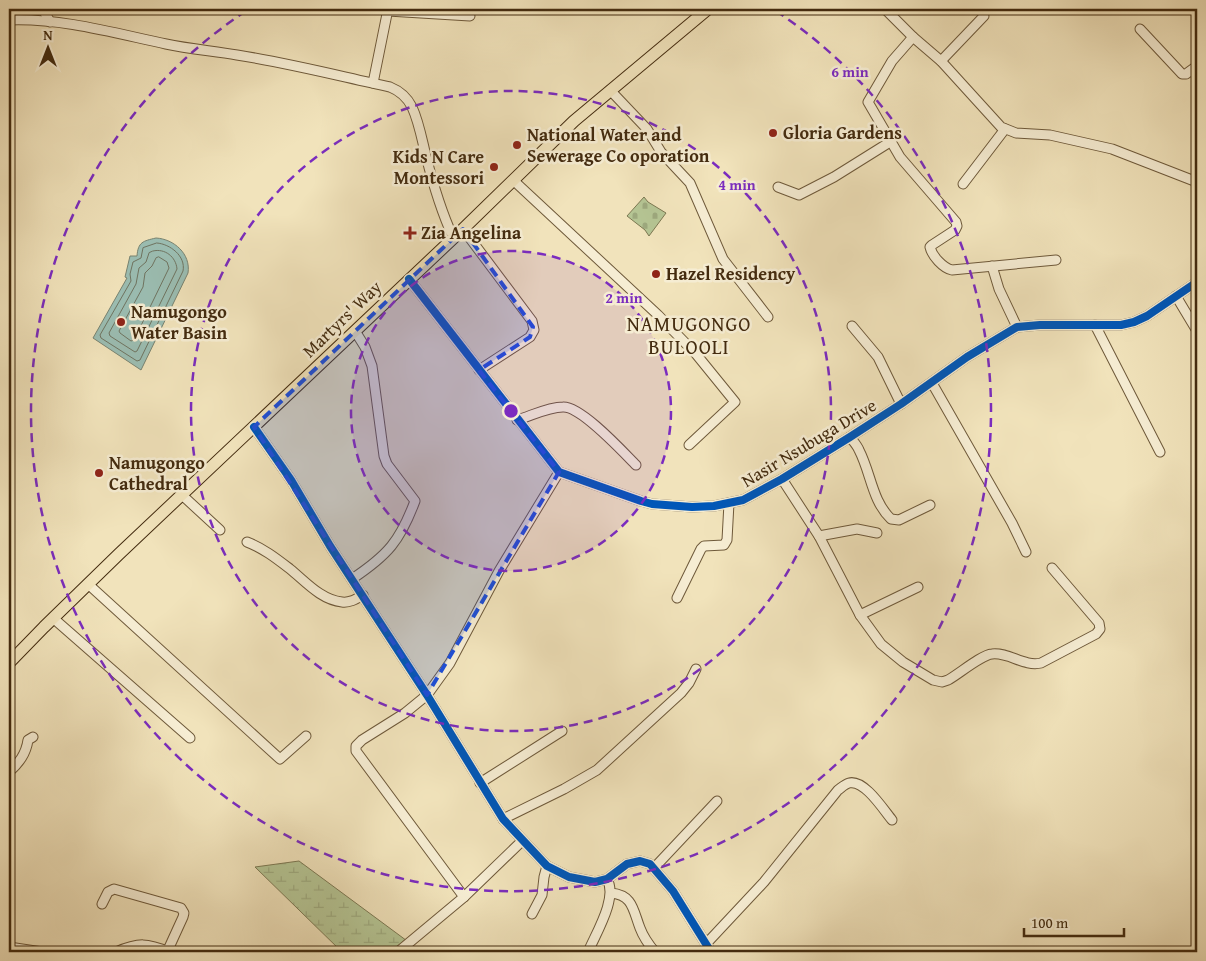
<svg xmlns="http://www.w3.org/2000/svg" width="1206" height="961" viewBox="0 0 1206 961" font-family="'Gentium Book Plus',serif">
<defs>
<pattern id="wetland-marsh" width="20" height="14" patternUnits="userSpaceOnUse" patternTransform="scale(1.25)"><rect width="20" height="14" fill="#b5c594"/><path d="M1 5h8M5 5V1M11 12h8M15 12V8" fill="none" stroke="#9da97e"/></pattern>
<pattern id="cemetery-stones" width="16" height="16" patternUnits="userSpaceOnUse" patternTransform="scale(1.25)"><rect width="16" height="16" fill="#b5c594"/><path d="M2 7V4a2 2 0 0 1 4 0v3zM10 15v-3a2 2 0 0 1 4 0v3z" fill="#9da97e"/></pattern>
</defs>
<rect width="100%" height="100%" fill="#f1e3bb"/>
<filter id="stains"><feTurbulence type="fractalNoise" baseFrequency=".004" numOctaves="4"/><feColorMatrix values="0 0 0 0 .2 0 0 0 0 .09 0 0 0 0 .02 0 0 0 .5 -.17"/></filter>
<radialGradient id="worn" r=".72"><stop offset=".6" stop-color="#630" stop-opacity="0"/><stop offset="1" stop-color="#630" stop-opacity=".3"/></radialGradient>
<polygon fill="url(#wetland-marsh)" stroke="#7c7852" points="299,861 422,952 342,952 255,867"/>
<polygon fill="url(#cemetery-stones)" stroke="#7c7852" points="644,197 648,202 666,213 649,236 645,230 627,216"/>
<path fill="#9bbeb3" stroke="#788371" d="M156 238C174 239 191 254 188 273L141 370 93 338 127 278 125 277 130 256H137C138 242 143 241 156 238Z"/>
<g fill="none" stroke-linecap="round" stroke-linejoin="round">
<g stroke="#6f7461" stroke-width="1">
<path d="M157 243C170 244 186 256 183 271L140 360 137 361 101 338 100 335 131 281 130 274 133 262 141 258 143 248Z"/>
<path d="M153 251C165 248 176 257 177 269L137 351 135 352 110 336 109 333 136 284 139 268 146 262 149 253Z"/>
<polygon points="159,257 167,262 169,268 134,340 131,341 120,333 119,331 143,287 145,273 152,266 156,258"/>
</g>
<g stroke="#6e593a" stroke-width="11">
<g id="minor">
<polyline points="43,9 50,22"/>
<polyline points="885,9 913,37 941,61 1001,127 1016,133 1050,135 1112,149 1197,182"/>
<polyline points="388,11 470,16"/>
<path d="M9 20C62 18 114 33 166 44 189 49 214 51 237 55 289 63 339 76 390 87 400 91 407 97 412 107 419 122 422 140 426 156 433 184 441 211 453 237"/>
<polyline points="1140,29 1182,74 1186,74 1197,66"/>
<path d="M913 37 892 61 868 102 900 157 956 222 957 226 955 230 932 245 930 247C932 256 943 268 952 270L1056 260"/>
<polyline points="941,61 984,16"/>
<polyline points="373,83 388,9"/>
<polyline points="610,90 647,129 661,152 690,183 723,259 768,317"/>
<polyline points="513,180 658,315 696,354 735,402 689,445"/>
<polyline points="963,184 1005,129"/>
<polyline points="778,187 799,195 834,177 890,142"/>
<polyline points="463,229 532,321 534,330 530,337 479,370"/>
<polyline points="992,266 999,289 1017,327"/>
<polyline points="409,279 559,472 641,501 652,504 692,507 714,506 743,500 782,479 850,437 901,404 967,357 1017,327 1040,325 1121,325 1134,322 1147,316 1197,282"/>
<polyline points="1176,296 1197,331"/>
<polyline points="1095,325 1160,452"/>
<polyline points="852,326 878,357 901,404"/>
<polyline points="932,383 1012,523 1026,552"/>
<path d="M517 420C531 416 548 407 563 407 581 406 623 452 636 465"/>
<polyline points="254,427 291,480 330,546 427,695 503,819 547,866 569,877 595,882 607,879 627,864 640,861 650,864 673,891 711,952"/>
<path d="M850 437C853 441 857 445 859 450 871 473 872 501 891 519L899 520 930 505"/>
<path d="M782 479 819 536 860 615 881 644 903 662 933 680 942 682 948 680C959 674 981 655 992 654 1009 652 1024 667 1041 663L1096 634 1100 629 1099 623 1052 568"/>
<polyline points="182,495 220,530"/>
<polyline points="819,536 857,529 877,533"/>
<path d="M247 542C263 548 277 559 290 569 305 581 321 600 342 602 350 603 356 599 363 595"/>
<path d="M352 579C388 555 400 541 415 501L387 464 384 456 372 366 365 347 355 331"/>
<polyline points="88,584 280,759 306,736"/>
<polyline points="677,598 701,549 704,546 724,545 727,540 729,503"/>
<polyline points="860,615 918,587"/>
<polyline points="53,618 190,738"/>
<path d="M9 772C19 763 26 754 28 740L33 737"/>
<polyline points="480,783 562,731"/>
<polyline points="503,819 564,789 597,770 681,693 689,683 696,669"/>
<polyline points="654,868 717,801"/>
<path d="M611 893C633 895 633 910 640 928 643 936 649 945 655 952"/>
<polyline points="464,897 356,751 356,746 362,740 405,713 427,695 450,663 499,571 559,472"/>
<polyline points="102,904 108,892 114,889 181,908 184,913 183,917 167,952"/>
<polyline points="532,914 542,895 544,877 547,866"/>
<path d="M706 944 764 882 838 790C841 788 845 784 849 783 864 779 883 809 892 820"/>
<polyline points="9,947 42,952"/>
<path d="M116 952C139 942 147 943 170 952"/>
<polyline points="398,952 464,897 522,841"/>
<path d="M588 952C596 933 618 898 607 879"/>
<polyline points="1144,952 1145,952"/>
</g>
</g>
<g stroke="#432b0f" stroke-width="13">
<polyline id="major" points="9,663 44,627 119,554 463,229 574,121 708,9"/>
</g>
<use href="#minor" stroke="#f6edd3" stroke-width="9"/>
<use href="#major" stroke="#f1e3bb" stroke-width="11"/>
<g stroke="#f6edd3" stroke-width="11">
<g id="cycleway">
<polyline points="409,279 559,472 641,501 652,504 692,507 714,506 743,500 782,479 850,437 901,404 967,357 1017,327 1040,325 1121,325 1134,322 1147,316 1197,282"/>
<polyline points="254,427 291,480 330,546 427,695 503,819 547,866 569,877 595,882 607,879 627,864 640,861 650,864 673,891 711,952"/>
</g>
</g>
<use href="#cycleway" stroke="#0057b8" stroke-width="8"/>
</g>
<path fill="#1d4ed8" fill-opacity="0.2" stroke="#1d4ed8" stroke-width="4" stroke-dasharray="10 6" stroke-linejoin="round" d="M463 229 533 327 530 337 479 370 559 472 427 695 254 427Z"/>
<circle cx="511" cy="411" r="160" fill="#7b2cbf" fill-opacity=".12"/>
<g fill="none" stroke="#7b2cbf" stroke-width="2.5" stroke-dasharray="9 6">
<circle cx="511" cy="411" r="160"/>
<circle cx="511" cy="411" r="320"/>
<path d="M776 11A480 480 0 1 1 246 11"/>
</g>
<g fill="#8f2418" stroke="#f6edd3" stroke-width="2">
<circle cx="773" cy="133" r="5"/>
<circle cx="517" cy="145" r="5"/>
<circle cx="494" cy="167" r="5"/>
<path d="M407.5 225.5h5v5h5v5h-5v5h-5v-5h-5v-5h5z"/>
<circle cx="656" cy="274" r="5"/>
<circle cx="121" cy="322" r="5"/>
<circle cx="99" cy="473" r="5"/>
</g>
<g text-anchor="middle" stroke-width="5" stroke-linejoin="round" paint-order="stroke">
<g font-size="18" font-weight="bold" fill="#432b0f" stroke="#f6edd3" text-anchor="start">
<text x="783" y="139">Gloria Gardens</text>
<text x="527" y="141">National Water and<tspan x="527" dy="21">Sewerage Co oporation</tspan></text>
<text x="484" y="163" text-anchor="end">Kids N Care<tspan x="484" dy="21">Montessori</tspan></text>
<text x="421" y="239">Zia Angelina</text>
<text x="666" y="280">Hazel Residency</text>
<text x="131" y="318">Namugongo<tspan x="131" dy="21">Water Basin</tspan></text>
<text x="109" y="469">Namugongo<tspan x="109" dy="21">Cathedral</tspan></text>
</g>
<g font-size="18" fill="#432b0f" stroke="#f6edd3">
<text transform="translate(342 319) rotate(-44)" y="6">Martyrs' Way</text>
<text transform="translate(809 443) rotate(-31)" y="6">Nasir Nsubuga Drive</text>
</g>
<g font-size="20" letter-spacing="1" fill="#432b0f" stroke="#f6edd3">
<text x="689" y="331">NAMUGONGO<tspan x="689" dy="23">BULOOLI</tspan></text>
</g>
</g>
<circle cx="511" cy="411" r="8" fill="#7b2cbf" stroke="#f6edd3" stroke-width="2.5"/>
<g font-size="15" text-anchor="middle" font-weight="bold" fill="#7b2cbf" stroke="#f6edd3" stroke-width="5" stroke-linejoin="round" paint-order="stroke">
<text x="850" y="77">6 min</text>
<text x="737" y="190">4 min</text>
<text x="624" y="303">2 min</text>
</g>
<rect width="1206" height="961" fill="none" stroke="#f1e3bb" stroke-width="30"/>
<rect x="10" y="10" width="1186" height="941" fill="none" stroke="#432b0f" stroke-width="2.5"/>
<rect x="15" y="15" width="1176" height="931" fill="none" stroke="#432b0f"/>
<g transform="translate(48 48)" stroke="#f6edd3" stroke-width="4" paint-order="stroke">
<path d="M0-4L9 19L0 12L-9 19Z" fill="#432b0f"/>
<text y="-8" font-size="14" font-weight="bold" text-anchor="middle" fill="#432b0f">N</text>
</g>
<path d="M1024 928v8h100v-8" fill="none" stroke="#432b0f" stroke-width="2.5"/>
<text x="1031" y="928" font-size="15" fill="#432b0f" stroke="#f6edd3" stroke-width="4" paint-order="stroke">100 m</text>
<rect width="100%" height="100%" filter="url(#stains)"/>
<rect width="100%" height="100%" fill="url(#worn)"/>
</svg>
